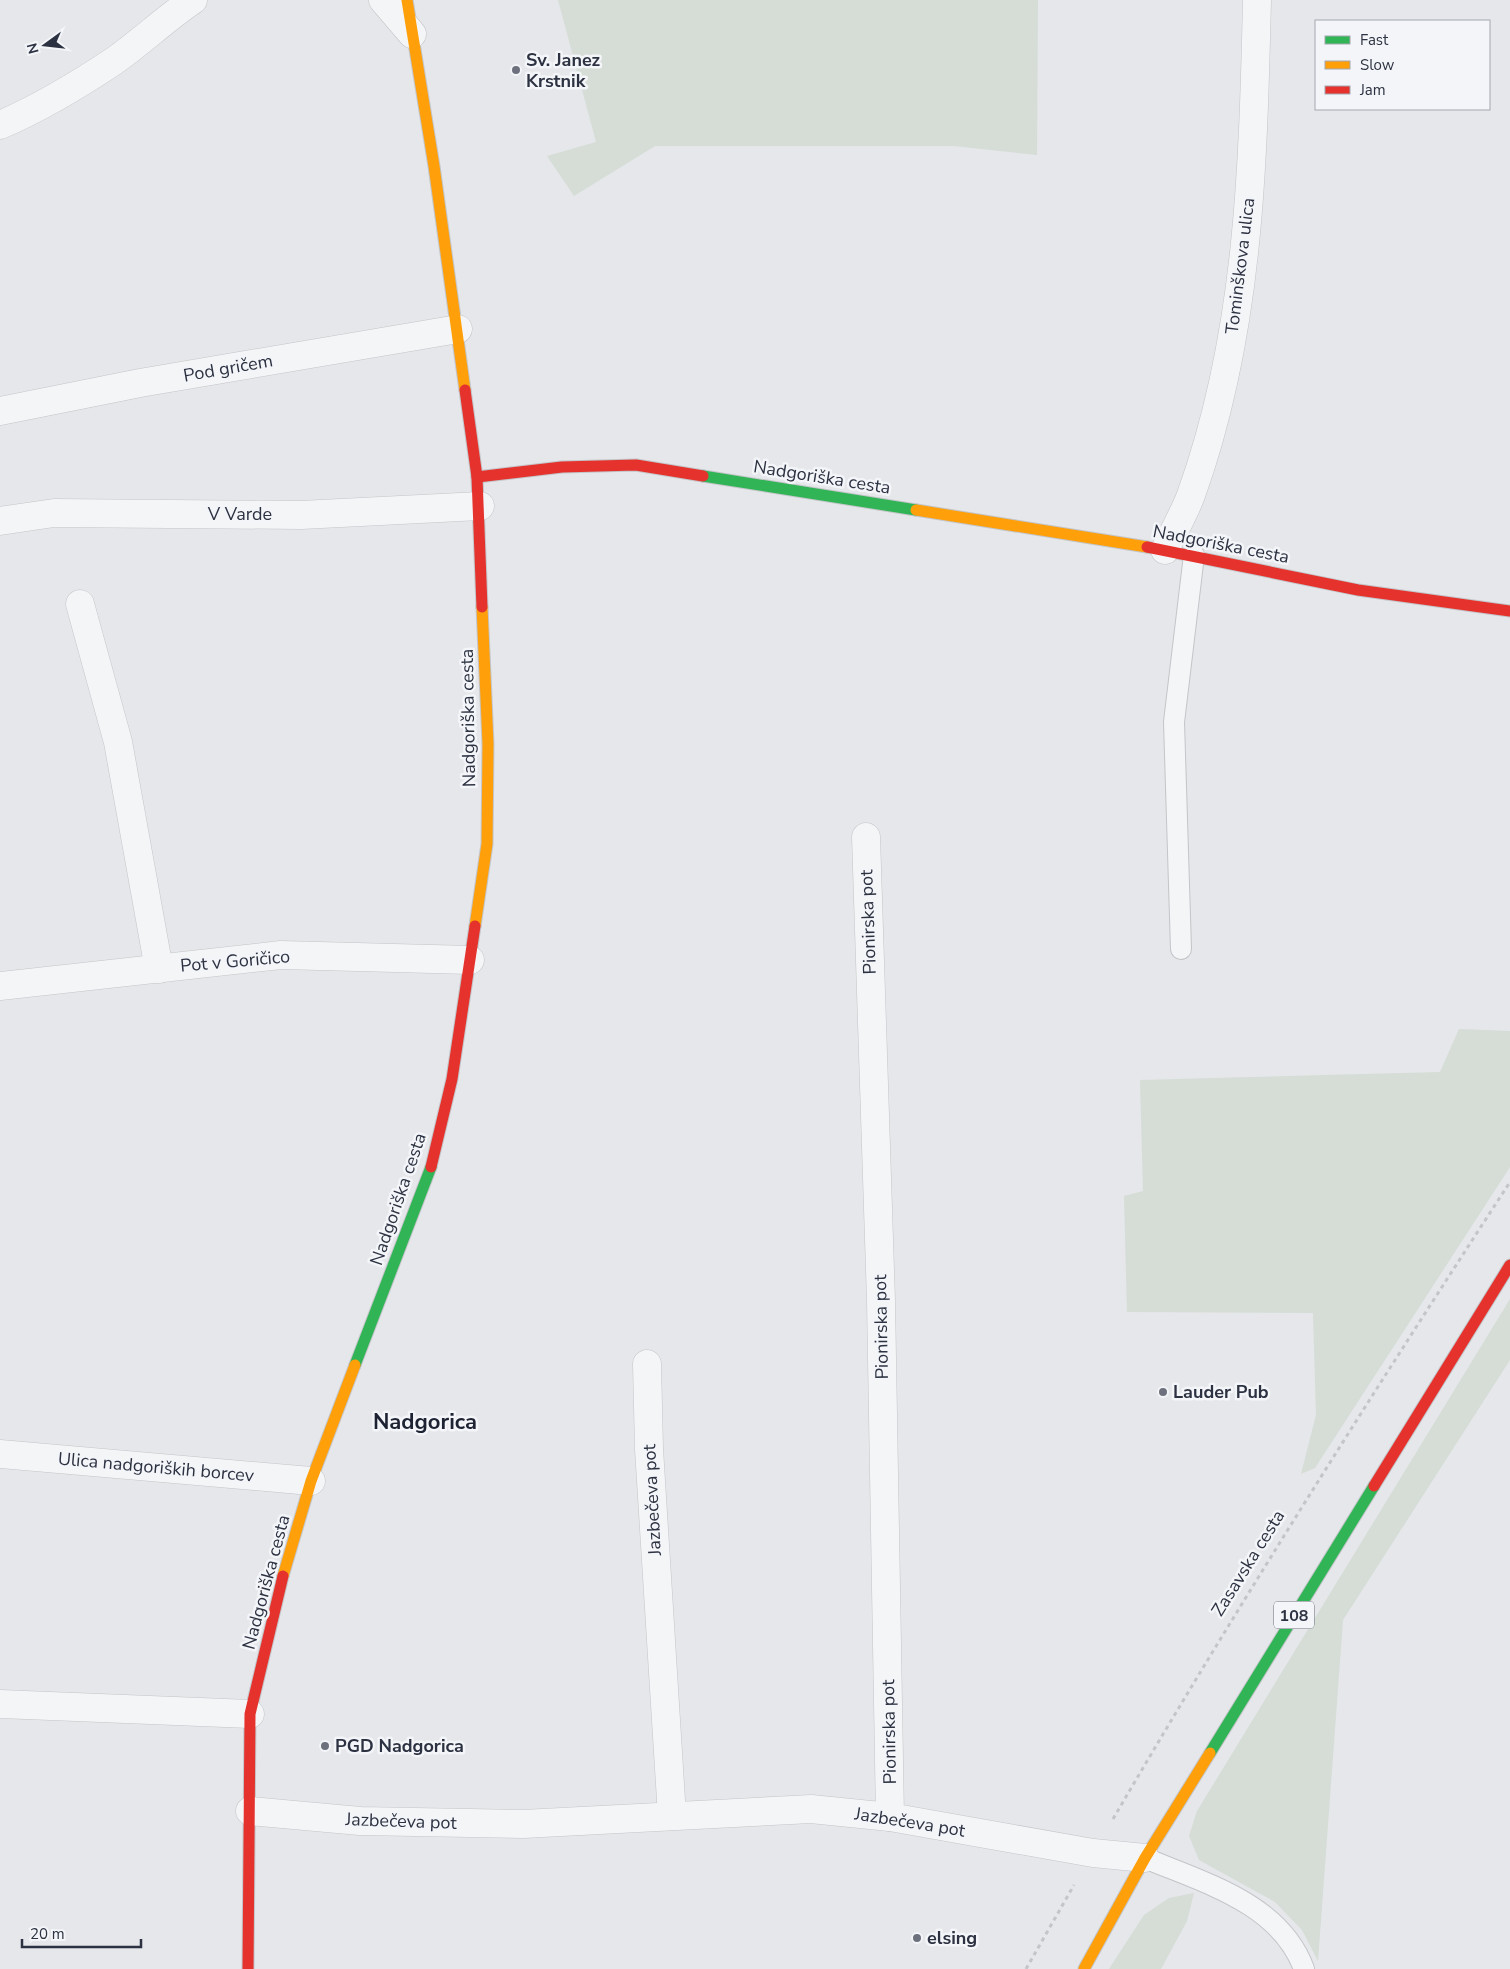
<svg xmlns="http://www.w3.org/2000/svg" width="1510" height="1969" viewBox="0 0 1510 1969" font-family="'Nunito Sans',sans-serif">
<rect width="100%" height="100%" fill="#e5e7ea"/>
<g fill="#d5ddd6">
<polygon points="558,0 1038,0 1037,155 954,146 655,146 574,196 547,156 596,142"/>
<polygon points="1459,1029 1510,1031 1510,1167 1315,1468 1301,1474 1316,1415 1313,1313 1127,1312 1124,1196 1143,1191 1140,1080 1440,1072"/>
<polygon points="1510,1299 1510,1360 1343,1620 1318,1961 1302,1930 1275,1902 1199,1860 1189,1836 1197,1811"/>
<polygon points="1194,1893 1187,1921 1161,1969 1109,1969 1144,1915 1169,1898"/>
</g>
<g fill="none" stroke-linecap="round" stroke-linejoin="round">
<g stroke="#c3c5c8" stroke-width="22">
<g id="lane">
<polyline points="1181,949 1174,722 1194,555"/>
<path d="M1145 1858C1204 1883 1280 1903 1304 1969"/>
</g>
</g>
<g stroke="#c3c5c8" stroke-width="29">
<g id="street">
<polyline points="383,0 412,34"/>
<path d="M0 125C40 108 78 85 114 61 141 42 165 19 193 0"/>
<polyline points="0,411 140,383 458,329"/>
<polyline points="0,521 54,513 301,515 480,506"/>
<path d="M1165 550C1173 532 1184 514 1191 495 1249 334 1253 169 1257 0"/>
<polyline points="80,604 118,742 159,969"/>
<polyline points="866,837 881,1301 890,1817"/>
<polyline points="0,986 281,955 470,960"/>
<polyline points="647,1364 649,1449 672,1816"/>
<polyline points="0,1454 311,1481"/>
<polyline points="0,1704 250,1714"/>
<polyline points="250,1811 360,1821 523,1824 811,1809 890,1817 1093,1853 1145,1858"/>
</g>
</g>
<g stroke="#c3c5c8" stroke-width="13">
<g id="fast">
<polyline points="703,476 916,510"/>
<polyline points="355,1365 431,1167"/>
<polyline points="1210,1753 1374,1486"/>
</g>
</g>
<g stroke="#c3c5c8" stroke-width="13">
<g id="slow">
<polyline points="407,0 434,166 465,390"/>
<polyline points="916,510 1147,547"/>
<polyline points="475,926 487,844 488,744 482,607"/>
<polyline points="283,1576 311,1481 355,1365"/>
<polyline points="1084,1969 1145,1858 1210,1753"/>
</g>
</g>
<g stroke="#c3c5c8" stroke-width="13">
<g id="jam">
<polyline points="465,390 477,477 482,607"/>
<polyline points="477,477 562,467 636,465 703,476"/>
<polyline points="1147,547 1358,590 1510,611"/>
<polyline points="431,1167 452,1079 475,926"/>
<polyline points="1374,1486 1510,1265"/>
<polyline points="248,1969 250,1714 283,1576"/>
</g>
</g>
<g stroke="#c4c5c9" stroke-width="3" stroke-dasharray="4 4" stroke-linecap="butt">
<path d="M1113 1819C1239 1603 1374 1391 1510 1182"/>
<polyline points="1026,1969 1074,1885"/>
</g>
<use href="#lane" stroke="#f4f5f6" stroke-width="20"/>
<use href="#street" stroke="#f4f5f6" stroke-width="28"/>
<use href="#fast" stroke="#30b455" stroke-width="11"/>
<use href="#slow" stroke="#ff9f0a" stroke-width="11"/>
<use href="#jam" stroke="#e5322d" stroke-width="11"/>
</g>
<g fill="#6d717d" stroke="#f3f5f8" stroke-width="2">
<circle cx="516" cy="70" r="5"/>
<circle cx="1163" cy="1392" r="5"/>
<circle cx="325" cy="1746" r="5"/>
<circle cx="917" cy="1938" r="5"/>
</g>
<g text-anchor="middle" stroke-width="5" stroke-linejoin="round" paint-order="stroke">
<rect fill="#f3f5f8" stroke="#686c79" stroke-width="1" x="1274" y="1601.5" width="40" height="27" rx="4"/>
<g font-size="16" font-weight="bold" fill="#2d3242">
<text x="1294" y="1621">108</text>
</g>
<g font-size="18" font-weight="bold" fill="#2d3242" stroke="#f3f5f8" text-anchor="start">
<text x="526" y="66">Sv. Janez<tspan x="526" dy="21">Krstnik</tspan></text>
<text x="1173" y="1398">Lauder Pub</text>
<text x="335" y="1752">PGD Nadgorica</text>
<text x="927" y="1944">elsing</text>
</g>
<g font-size="18" fill="#2d3242" stroke="#f3f5f8">
<text transform="translate(1240 266) rotate(-83)" y="6">Tominškova ulica</text>
<text transform="translate(228 368) rotate(-10)" y="6">Pod gričem</text>
<text transform="translate(822 477) rotate(9)" y="6">Nadgoriška cesta</text>
<text x="240" y="520">V Varde</text>
<text transform="translate(1221 544) rotate(11)" y="6">Nadgoriška cesta</text>
<text transform="translate(468 718) rotate(-91)" y="6">Nadgoriška cesta</text>
<text transform="translate(868 922) rotate(-92)" y="6">Pionirska pot</text>
<text transform="translate(235 961) rotate(-5)" y="6">Pot v Goričico</text>
<text transform="translate(398 1199) rotate(-71)" y="6">Nadgoriška cesta</text>
<text transform="translate(881 1327) rotate(-91)" y="6">Pionirska pot</text>
<text transform="translate(156 1467) rotate(5)" y="6">Ulica nadgoriških borcev</text>
<text transform="translate(652 1500) rotate(-93)" y="6">Jazbečeva pot</text>
<text transform="translate(1248 1563) rotate(-58)" y="6">Zasavska cesta</text>
<text transform="translate(266 1582) rotate(-75)" y="6">Nadgoriška cesta</text>
<text transform="translate(889 1732) rotate(-91)" y="6">Pionirska pot</text>
<text transform="translate(401 1821) rotate(2)" y="6">Jazbečeva pot</text>
<text transform="translate(910 1822) rotate(9)" y="6">Jazbečeva pot</text>
</g>
<g font-size="22" font-weight="bold" fill="#1e2333" stroke="#f3f5f8">
<text x="425" y="1429">Nadgorica</text>
</g>
</g>
<rect x="1315" y="20" width="175" height="90" fill="#f3f5f8" stroke="#a4a7af"/>
<rect x="1325" y="36" width="25" height="8" fill="#30b455" stroke="#a4a7af"/>
<text x="1360" y="45" font-size="15" fill="#2d3242">Fast</text>
<rect x="1325" y="61" width="25" height="8" fill="#ff9f0a" stroke="#a4a7af"/>
<text x="1360" y="70" font-size="15" fill="#2d3242">Slow</text>
<rect x="1325" y="86" width="25" height="8" fill="#e5322d" stroke="#a4a7af"/>
<text x="1360" y="95" font-size="15" fill="#2d3242">Jam</text>
<g transform="translate(45 45) rotate(255)" stroke="#f3f5f8" stroke-width="4" paint-order="stroke">
<path d="M0-4L9 19L0 12L-9 19Z" fill="#2d3242"/>
<text y="-8" font-size="14" font-weight="bold" text-anchor="middle" fill="#2d3242">N</text>
</g>
<path d="M22 1939v8h119v-8" fill="none" stroke="#2d3242" stroke-width="2.5"/>
<text x="30" y="1939" font-size="15" fill="#2d3242" stroke="#f3f5f8" stroke-width="4" paint-order="stroke">20 m</text>
</svg>
